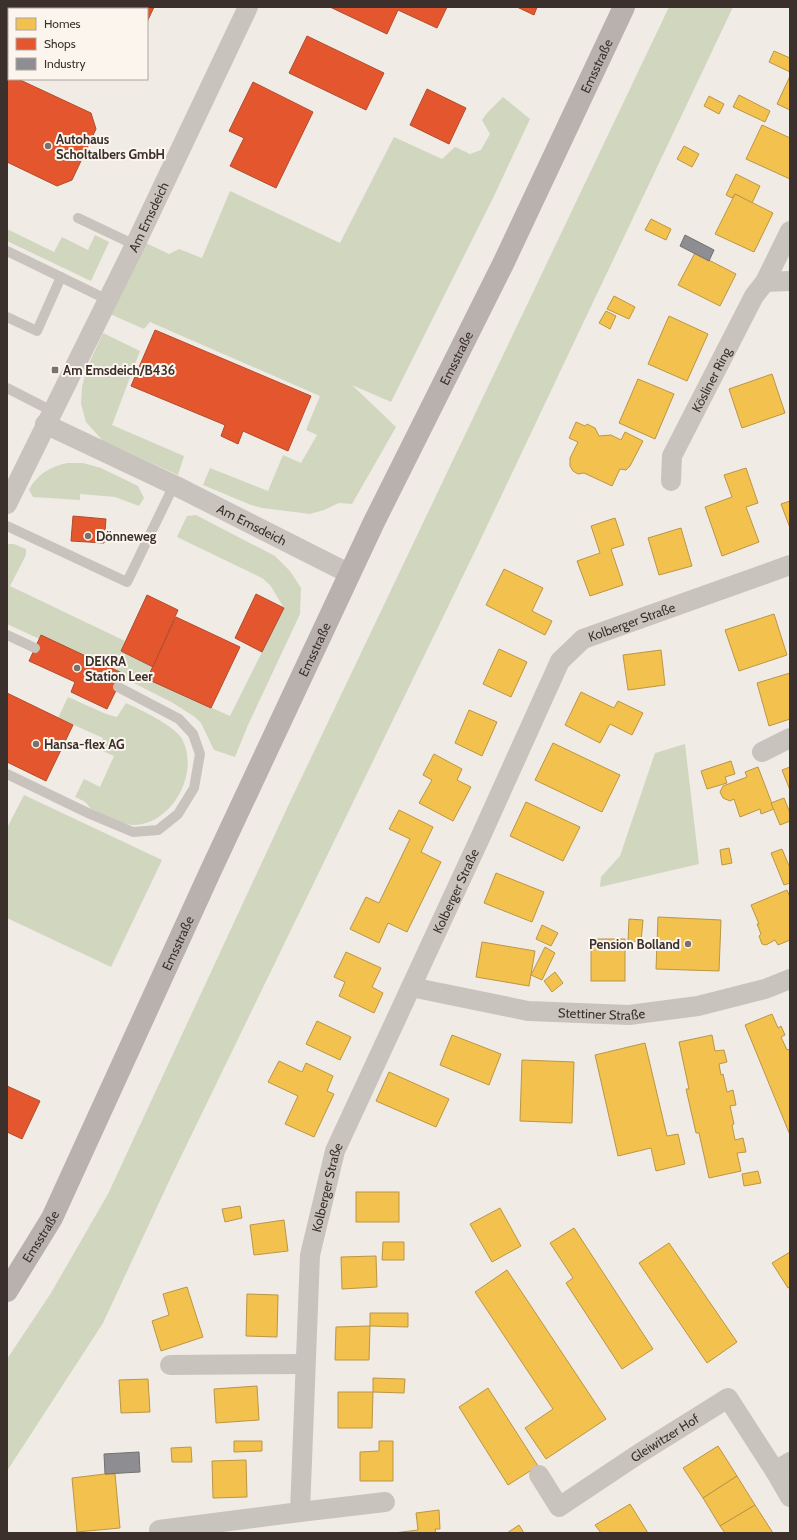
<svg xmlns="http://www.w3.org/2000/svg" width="797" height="1540" viewBox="0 0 797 1540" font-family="Cabin,sans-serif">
<rect width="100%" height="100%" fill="#f0ebe5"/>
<g fill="#d1d6bf">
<polygon points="669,7 733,7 477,547 171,1177 103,1323 7,1471 7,1359 51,1293 108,1194 289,804"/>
<polygon points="503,97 530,119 493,198 391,402 352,385 396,427 352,504 339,503 324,510 310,514 262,508 251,505 203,485 210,468 268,491 283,455 301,463 317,435 306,430 320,396 150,322 144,329 110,314 146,243 169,254 179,249 202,258 230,191 340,243 394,137 442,159 455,147 470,154 481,150 490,134 482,120 487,113"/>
<polygon points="7,229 54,252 62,237 88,250 95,235 109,242 91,281 7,241"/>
<polygon points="103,333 140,351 112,425 184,456 178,475 103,441 86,422 81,404 82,387 86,370"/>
<path d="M68 463H83L101 468 138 486 144 498 139 506 115 497 80 494V500L33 497 29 490C37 474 51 466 68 463Z"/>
<polygon points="196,515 275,556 290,571 301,588 300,614 248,725 235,757 214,750 201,723 195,717 173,703 122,677 7,624 7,544 14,544 26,549 26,555 10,586 125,641 121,651 153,667 148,679 230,716 284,608 270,585 262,578 177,537 187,516"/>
<path d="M68 697 106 714 117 717 126 703C141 710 175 726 182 739 200 772 173 823 135 825 126 826 100 815 92 810 90 808 88 805 86 803 83 800 79 799 75 797L84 779 100 787 114 756 98 749 103 738 58 718Z"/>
<polygon points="685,744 699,864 600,887 601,877 620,856 655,753"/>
<polygon points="24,795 162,860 111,967 7,918 7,828"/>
</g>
<g fill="#f2c14e" stroke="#bb9644">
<polygon points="774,51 790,58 790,72 769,62"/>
<polygon points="790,76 790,110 777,104"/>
<polygon points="739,95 770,111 765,122 733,107"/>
<polygon points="709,96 724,104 719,114 704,106"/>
<polygon points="762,125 790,138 790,179 746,159"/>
<polygon points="684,146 699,154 692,167 677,159"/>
<polygon points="736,174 760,186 752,203 735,194 732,198 726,195"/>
<polygon points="735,194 773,213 754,252 715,234"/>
<polygon points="651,219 671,229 666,240 645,230"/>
<polygon points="695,253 736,274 720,306 678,285"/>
<polygon points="614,296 635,307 629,319 607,309"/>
<polygon points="606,311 616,316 610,329 599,323"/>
<polygon points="669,316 708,334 687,381 648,364"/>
<polygon points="772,374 785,413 742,428 729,389"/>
<polygon points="638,379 674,394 655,439 619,423"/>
<polygon points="576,422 585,426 587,424 595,428 599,436 611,435 621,440 625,432 643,441 630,466 626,470 620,469 612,486 584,473 578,474 573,471 570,466 570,458 578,442 569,438"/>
<polygon points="746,468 758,503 746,507 759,542 722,556 705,507 732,497 724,475"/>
<polygon points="790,501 790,528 781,504"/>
<polygon points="615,518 624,545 611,549 623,585 590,596 577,561 600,553 591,526"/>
<polygon points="681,528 692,566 659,575 648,538"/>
<polygon points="504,569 543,588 532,611 552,621 545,635 486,605"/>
<polygon points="774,614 787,655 739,671 725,630"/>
<polygon points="499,649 527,662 511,697 483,684"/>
<polygon points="661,650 665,685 628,690 623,655"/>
<polygon points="790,673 790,719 769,726 757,683"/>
<polygon points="581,692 614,708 618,701 643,713 632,735 610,724 600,743 565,725"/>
<polygon points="469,710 497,722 482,756 455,743"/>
<polygon points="553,743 620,775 602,812 535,780"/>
<polygon points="434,754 462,769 457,780 471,787 453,821 419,803 432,780 423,775"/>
<polygon points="731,761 735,774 725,777 727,783 707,789 701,771"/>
<polygon points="758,767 774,809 761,814 760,809 740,817 734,799 730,801 723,798 720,792 723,786 747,777 745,772"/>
<polygon points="790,767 790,790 782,770"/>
<polygon points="784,798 790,813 790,821 780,825 771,803"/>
<polygon points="526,802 580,827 563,861 510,836"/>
<polygon points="399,810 433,827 421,852 441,862 407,932 388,923 379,943 350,929 366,897 379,903 410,839 389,829"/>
<polygon points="729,848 732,863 722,865 720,850"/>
<polygon points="782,849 790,868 790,883 784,885 771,853"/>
<polygon points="496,873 544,892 532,922 484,903"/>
<polygon points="787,890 790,897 790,940 778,945 775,940 766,945 762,944 759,936 761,934 757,924 759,924 751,905"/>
<polygon points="658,917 721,920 719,971 656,969"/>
<polygon points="629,919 643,920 641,942 628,941"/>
<polygon points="542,925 558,933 551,946 536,939"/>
<rect x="591" y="939" width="34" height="42"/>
<polygon points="482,942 535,951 529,986 476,977"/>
<polygon points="545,947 555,953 542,980 531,975"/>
<polygon points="346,952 381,968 372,987 383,993 374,1013 339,996 345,982 334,977"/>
<polygon points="555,972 563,983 552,992 544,981"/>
<polygon points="772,1014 778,1028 781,1026 785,1035 781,1037 787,1050 790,1049 790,1135 745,1025"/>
<polygon points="317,1021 351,1037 340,1060 306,1044"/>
<polygon points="452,1035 501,1054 489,1085 440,1065"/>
<polygon points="712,1035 715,1051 724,1050 727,1062 719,1064 721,1075 723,1074 727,1092 733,1090 736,1105 730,1106 734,1124 732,1125 735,1140 743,1138 746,1152 737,1153 741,1171 709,1178 699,1133 696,1133 686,1089 689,1089 679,1042"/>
<polygon points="645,1043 667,1136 678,1134 685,1164 656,1171 651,1148 618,1156 595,1055"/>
<polygon points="522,1060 574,1062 572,1123 520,1121"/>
<polygon points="279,1061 302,1072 306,1063 333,1076 327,1091 334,1094 314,1137 285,1124 298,1096 268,1082"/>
<polygon points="389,1072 449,1099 436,1127 376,1101"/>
<polygon points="758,1171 761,1183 744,1186 742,1174"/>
<rect x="356" y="1192" width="43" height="30"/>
<polygon points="240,1206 242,1218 225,1222 222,1209"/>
<polygon points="500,1208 521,1246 492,1262 470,1224"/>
<polygon points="284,1220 288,1251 254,1255 250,1225"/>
<polygon points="574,1228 653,1349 622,1369 566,1283 573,1278 550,1243"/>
<polygon points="383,1242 404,1242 404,1260 382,1260"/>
<polygon points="669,1243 737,1342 707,1363 639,1263"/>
<polygon points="790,1252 790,1287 788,1288 772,1263"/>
<polygon points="376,1256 377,1287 342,1289 341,1257"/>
<polygon points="507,1270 606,1419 546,1459 525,1428 553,1409 475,1292"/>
<polygon points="187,1287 203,1337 161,1351 152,1321 169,1315 163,1294"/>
<polygon points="247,1294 278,1295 277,1337 246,1336"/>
<polygon points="370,1313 408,1313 408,1327 370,1326"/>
<polygon points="370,1326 369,1360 335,1360 336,1327"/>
<polygon points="373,1378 405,1379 404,1393 373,1392"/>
<polygon points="148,1379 150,1412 121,1413 119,1380"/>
<polygon points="257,1386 259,1420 216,1423 214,1389"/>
<polygon points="488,1388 538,1466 508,1485 459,1407"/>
<polygon points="338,1392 373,1392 372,1428 338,1428"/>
<polygon points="234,1441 262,1441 262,1451 234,1452"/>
<polygon points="379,1441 393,1441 393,1481 360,1481 360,1452 379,1451"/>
<polygon points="718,1446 737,1476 703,1498 683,1468"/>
<polygon points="191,1447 192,1462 172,1462 171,1448"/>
<polygon points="246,1460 247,1497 213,1498 212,1461"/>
<polygon points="105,1474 115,1474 120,1528 77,1532 72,1478"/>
<polygon points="737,1476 755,1505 720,1526 703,1498"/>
<polygon points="630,1504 648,1533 601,1533 595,1525"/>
<polygon points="755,1505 773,1533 725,1533 720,1526"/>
<polygon points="439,1510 440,1529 435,1529 436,1533 394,1533 418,1530 416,1513"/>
<polygon points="519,1525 524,1533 507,1533"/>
</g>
<g fill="#e4572e" stroke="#b14b2d">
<polygon points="105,7 154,7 147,22 147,9 109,9"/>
<polygon points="330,7 447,7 437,28 398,10 387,34"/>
<polygon points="517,7 537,7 534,15"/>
<polygon points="307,36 384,73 366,110 289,73"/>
<polygon points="7,74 9,75 9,79 18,79 91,113 96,129 72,180 57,186 7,162"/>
<polygon points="253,82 313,112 276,188 230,166 244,138 229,131"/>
<polygon points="427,89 466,108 449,144 410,125"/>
<polygon points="155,330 311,396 288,451 243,431 238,444 221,436 225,425 131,386"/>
<polygon points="73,516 106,519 104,543 71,541"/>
<polygon points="256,594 284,608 262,652 235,638"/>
<polygon points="147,595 178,610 153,667 121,651"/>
<polygon points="176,617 240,647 211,708 147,679"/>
<polygon points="41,635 124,674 107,709 71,692 75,682 29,661"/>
<polygon points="7,693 73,725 46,781 7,762"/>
<polygon points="7,1086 40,1101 22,1139 7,1132"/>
</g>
<g fill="#8d8d92" stroke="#747173">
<polygon points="685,235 714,250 709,261 680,246"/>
<polygon points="139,1452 140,1472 105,1474 104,1454"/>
</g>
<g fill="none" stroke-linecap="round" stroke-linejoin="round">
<g stroke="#c9c3be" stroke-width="10">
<polyline points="78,218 135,245"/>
<polyline points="7,251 108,300"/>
<polyline points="7,317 37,331 61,277"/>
<polyline points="7,388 52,411"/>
<polyline points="7,526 127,582 174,485"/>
<polyline points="7,635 35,648"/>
<polyline points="7,774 90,814 133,832 158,830 178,814 194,788 200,754 193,734 179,719 118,687"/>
</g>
<g stroke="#c9c3be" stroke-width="20">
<polyline points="765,282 790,281"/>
<path id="s1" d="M45 424 174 485 350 574"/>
<path id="s2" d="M671 481 672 456 754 296 765 282 790 231"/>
<path id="s3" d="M7 504 135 245 248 7"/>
<polyline points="762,752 790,738"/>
<path id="s4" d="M411 987 528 1011 629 1015 698 1006 765 989 790 979"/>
<polyline points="170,1365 304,1364"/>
<polyline points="790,1462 775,1471 790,1497"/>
<path id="s5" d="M539 1475 559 1507 640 1453 728 1398 775 1471"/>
<polyline points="300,1512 385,1502"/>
<path id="s6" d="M159 1530 300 1512 310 1255 335 1151 480 838 560 661 583 639 790 565"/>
</g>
<path stroke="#b8b1ad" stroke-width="22" id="s7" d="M7 1291 52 1218 211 870 374 522 503 264 624 7"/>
</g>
<g fill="#7a716c" stroke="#fbf5ee" stroke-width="1.5">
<circle cx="48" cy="146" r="4"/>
<rect x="51" y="366" width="8" height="8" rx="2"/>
<circle cx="88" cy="536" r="4"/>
<circle cx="77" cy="668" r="4"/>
<circle cx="36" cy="744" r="4"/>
<circle cx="688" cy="944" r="4"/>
</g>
<g text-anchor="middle" stroke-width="4" stroke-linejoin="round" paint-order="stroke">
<g font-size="13" fill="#3b302b" stroke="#fbf5ee">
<text dy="5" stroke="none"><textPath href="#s7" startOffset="1360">Emsstraße</textPath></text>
<text dy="5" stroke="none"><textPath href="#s3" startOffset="320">Am Emsdeich</textPath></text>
<text dy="5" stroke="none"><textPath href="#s7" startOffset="1036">Emsstraße</textPath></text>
<text dy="5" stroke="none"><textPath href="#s2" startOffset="111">Kösliner Ring</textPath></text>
<text dy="5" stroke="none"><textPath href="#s1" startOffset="230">Am Emsdeich</textPath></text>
<text dy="5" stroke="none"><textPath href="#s6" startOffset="1129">Kolberger Straße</textPath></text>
<text dy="5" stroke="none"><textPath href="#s7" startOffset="712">Emsstraße</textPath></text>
<text dy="5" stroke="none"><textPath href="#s6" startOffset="793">Kolberger Straße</textPath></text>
<text dy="5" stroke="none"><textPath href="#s7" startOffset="388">Emsstraße</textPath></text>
<text dy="5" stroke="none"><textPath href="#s4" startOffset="193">Stettiner Straße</textPath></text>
<text dy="5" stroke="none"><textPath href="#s6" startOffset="469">Kolberger Straße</textPath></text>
<text dy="5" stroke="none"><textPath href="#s7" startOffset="64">Emsstraße</textPath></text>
<text dy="5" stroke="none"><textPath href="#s5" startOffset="164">Gleiwitzer Hof</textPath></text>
</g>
<g font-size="13" font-weight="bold" fill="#3b302b" stroke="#fbf5ee" text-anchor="start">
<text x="56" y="144">Autohaus<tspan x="56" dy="15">Scholtalbers GmbH</tspan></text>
<text x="63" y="375">Am Emsdeich/B436</text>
<text x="96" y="541">Dönneweg</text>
<text x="85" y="666">DEKRA<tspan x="85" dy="15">Station Leer</tspan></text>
<text x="44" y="749">Hansa-flex AG</text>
<text x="680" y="949" text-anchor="end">Pension Bolland</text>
</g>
</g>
<rect width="797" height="1540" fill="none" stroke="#3b302b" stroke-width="16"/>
<rect x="8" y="8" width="140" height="72" fill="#fbf5ee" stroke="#aea6a0"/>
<rect x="16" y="18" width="20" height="12" fill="#f2c14e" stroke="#aea6a0"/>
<text x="44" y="28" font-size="12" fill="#3b302b">Homes</text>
<rect x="16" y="38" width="20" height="12" fill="#e4572e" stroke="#aea6a0"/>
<text x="44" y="48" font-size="12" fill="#3b302b">Shops</text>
<rect x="16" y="58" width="20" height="12" fill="#8d8d92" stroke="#aea6a0"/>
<text x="44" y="68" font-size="12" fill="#3b302b">Industry</text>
</svg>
